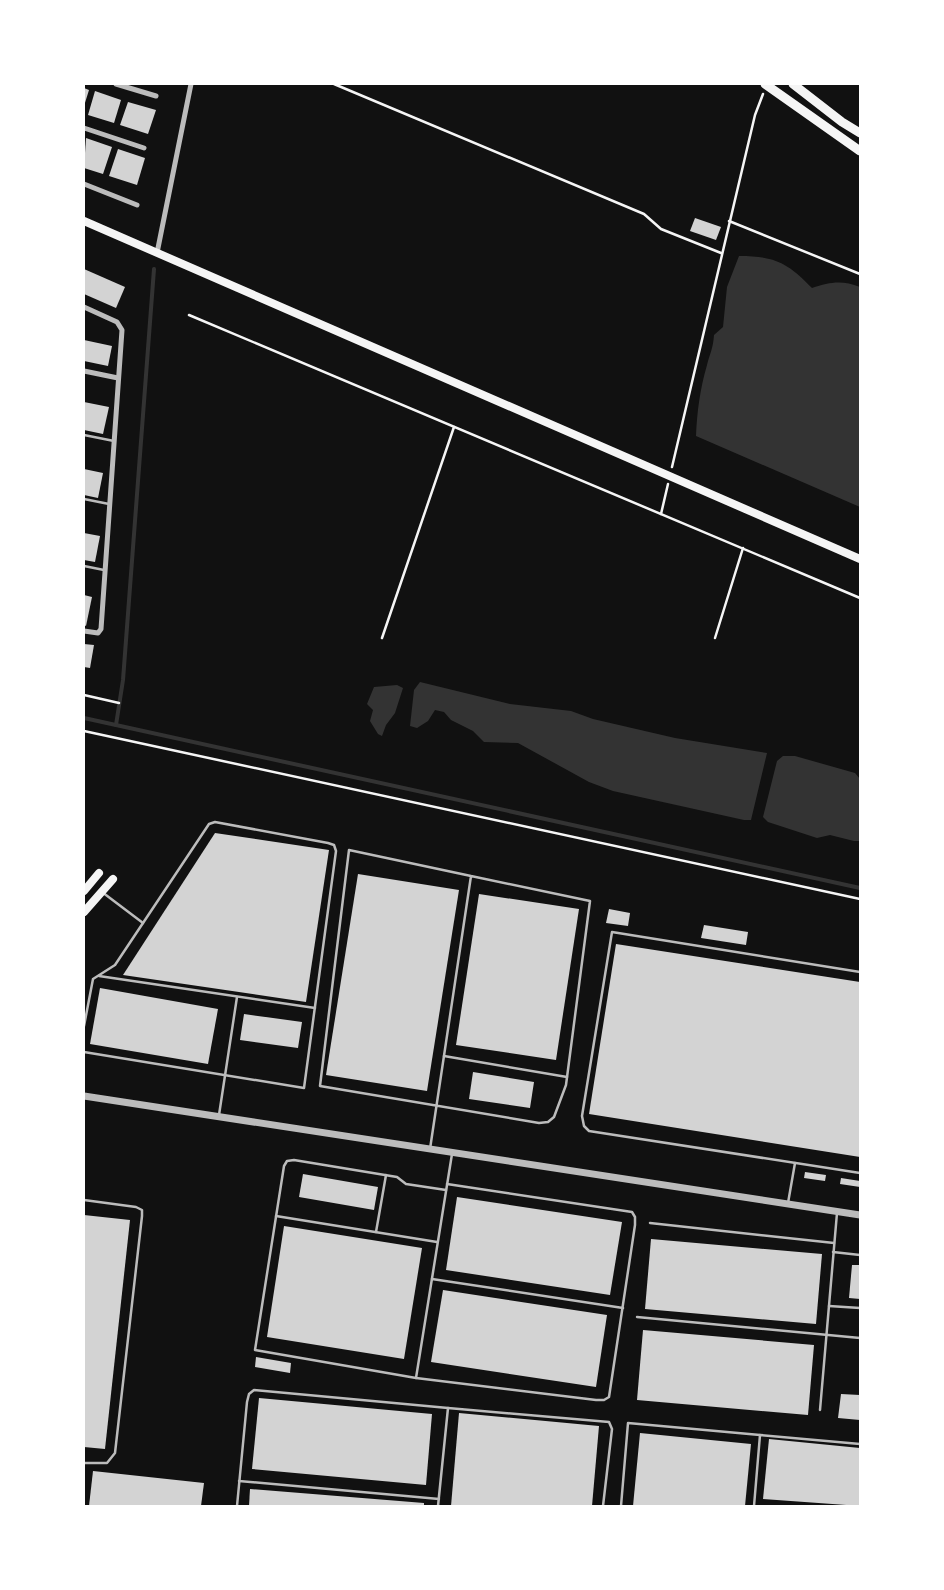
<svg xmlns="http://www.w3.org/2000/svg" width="944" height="1590" viewBox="0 0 944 1590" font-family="'Space Grotesk',sans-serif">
<rect width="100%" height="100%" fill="#111"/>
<g fill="#333">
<path d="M739 256C775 256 788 263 812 288 830 282 842 280 860 287V507L696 436C697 412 700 389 707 365 710 353 713 349 714 335L723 327 727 287Z"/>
<polygon points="420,682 510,704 571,711 593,719 675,738 767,753 751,820 744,820 613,791 589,782 518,743 484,742 473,731 451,720 444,712 435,710 428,721 417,728 410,726 414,690"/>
<polygon points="397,685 403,688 395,713 386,725 382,736 378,734 370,721 373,710 367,704 374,687"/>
<polygon points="783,756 795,756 855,773 860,779 860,841 854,841 830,835 817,838 768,822 763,817 777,761"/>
</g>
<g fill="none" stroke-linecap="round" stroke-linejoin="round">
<g stroke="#333" stroke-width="4">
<polyline points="84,718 860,888"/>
<polyline points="116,725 123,680 154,269"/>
</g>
</g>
<g fill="#d3d3d3">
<polygon points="84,88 89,90 84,106"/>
<polygon points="95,91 121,100 114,123 88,115"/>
<polygon points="128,102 156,110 148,134 120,125"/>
<polygon points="86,138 112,147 103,174 84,168"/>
<polygon points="118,149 145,158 137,185 109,176"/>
<polygon points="695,218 721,227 716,240 690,231"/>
<polygon points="84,269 125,287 116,308 84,294"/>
<polygon points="84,340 112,346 108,366 84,361"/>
<polygon points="84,402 109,407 103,434 84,430"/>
<polygon points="84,469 103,473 98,498 84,495"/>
<polygon points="84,533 100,536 95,562 84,560"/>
<polygon points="84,595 92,597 86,626 84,625"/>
<polygon points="84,644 94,645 90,668 84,667"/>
<polygon points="215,833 329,850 306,1002 123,975"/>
<polygon points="358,874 459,890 427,1091 326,1075"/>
<polygon points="479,894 579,909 556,1060 456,1045"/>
<polygon points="609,909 630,913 628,926 606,923"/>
<polygon points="704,925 748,932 746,945 701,938"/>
<polygon points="616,944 860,982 860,1157 589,1114"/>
<polygon points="100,988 218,1009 208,1064 90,1044"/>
<polygon points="244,1014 302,1022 298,1048 240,1040"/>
<polygon points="473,1072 534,1082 530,1108 469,1099"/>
<polygon points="805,1172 826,1175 825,1181 804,1178"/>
<polygon points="303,1174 378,1187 374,1210 299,1197"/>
<polygon points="841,1178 860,1181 860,1187 840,1184"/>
<polygon points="457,1197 622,1222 610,1295 446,1270"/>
<polygon points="84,1215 130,1220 105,1449 84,1447"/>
<polygon points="284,1226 422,1248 404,1359 267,1337"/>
<polygon points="651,1239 822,1254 816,1324 645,1309"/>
<polygon points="852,1265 860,1265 860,1299 849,1298"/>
<polygon points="443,1290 607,1315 596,1387 431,1362"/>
<polygon points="643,1330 814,1345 808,1415 637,1400"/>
<polygon points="256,1357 291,1363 290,1373 255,1367"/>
<polygon points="841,1394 860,1395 860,1420 838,1418"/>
<polygon points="259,1398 432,1414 426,1485 252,1469"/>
<polygon points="459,1413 599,1426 592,1506 451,1506"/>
<polygon points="640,1433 751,1444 745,1506 633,1506"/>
<polygon points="769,1439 860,1448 860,1506 763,1499"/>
<polygon points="93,1471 204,1483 201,1506 89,1506"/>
<polygon points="250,1489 424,1503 424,1506 249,1506"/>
</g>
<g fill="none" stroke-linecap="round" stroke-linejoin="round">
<g stroke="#f5f5f5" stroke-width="2.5">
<polyline points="334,84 644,214 661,229 721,253"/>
<polyline points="729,221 860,274"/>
<polyline points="189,315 860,598"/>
<polyline points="672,467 755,115 763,94"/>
<polyline points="661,514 668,484"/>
<polyline points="382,638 454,427"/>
<polyline points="715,638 743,548"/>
<polyline points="84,695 119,703"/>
<polyline points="84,731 860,899"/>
</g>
<g stroke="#bcbcbc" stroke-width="2.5">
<polyline points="84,435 114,441"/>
<polyline points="84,499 109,504"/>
<polyline points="84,566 104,570"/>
<polyline points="102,892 143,923"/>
<polyline points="860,972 612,932 582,1116 584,1126 589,1131 860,1173"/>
<polyline points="99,976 315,1008"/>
<polyline points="84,1026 93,979 115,965 209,824 215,822 328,843 334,845 336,851 304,1088 84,1052"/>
<polyline points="444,1056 567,1077"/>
<polyline points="219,1115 237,997"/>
<polyline points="430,1149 471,876 349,850 320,1086 539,1123 548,1122 554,1117 566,1085 590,901 471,876"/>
<polyline points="446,1190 406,1184 397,1177 294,1160 287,1161 284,1166 255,1350 416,1378 596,1400 604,1400 609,1397 635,1225 635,1217 632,1212 447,1184"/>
<polyline points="84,1200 136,1207 142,1210 142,1216 115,1453 107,1463 84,1463"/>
<polyline points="788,1203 795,1163"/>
<polyline points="276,1216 437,1242"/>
<polyline points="650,1223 834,1243"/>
<polyline points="376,1232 386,1175"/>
<polyline points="833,1252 860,1255"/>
<polyline points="432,1279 623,1308"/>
<polyline points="829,1306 860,1308"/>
<polyline points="637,1317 860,1338"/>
<polyline points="416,1378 452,1154"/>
<polyline points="448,1408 609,1422 612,1429 603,1506"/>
<polyline points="820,1410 837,1213"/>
<polyline points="239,1481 439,1499"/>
<polyline points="237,1506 247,1402 249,1394 254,1390 448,1408 438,1506"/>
<polyline points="621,1506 628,1423 760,1435"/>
<polyline points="754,1506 760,1435 860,1444"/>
</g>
<g stroke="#bcbcbc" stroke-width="5">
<polyline points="116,84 156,96"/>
<polyline points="84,128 144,148"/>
<polyline points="84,184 137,205"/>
<polyline points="157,253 191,84"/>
<polyline points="84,307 117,322 122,330 101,629 98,633 84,631"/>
<polyline points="84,371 118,378"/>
</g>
<polyline stroke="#bcbcbc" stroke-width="7" points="84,1096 860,1215"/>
<g stroke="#f5f5f5" stroke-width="8">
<polyline points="84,221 860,559"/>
<polyline points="84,891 99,873"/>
<polyline points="84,912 113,879"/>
</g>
<g stroke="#f5f5f5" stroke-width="9">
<polyline points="765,84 860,151"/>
<polyline points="793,84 842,122 860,133"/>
</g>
</g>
<rect width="944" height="1590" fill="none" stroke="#ffffff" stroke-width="170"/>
</svg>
